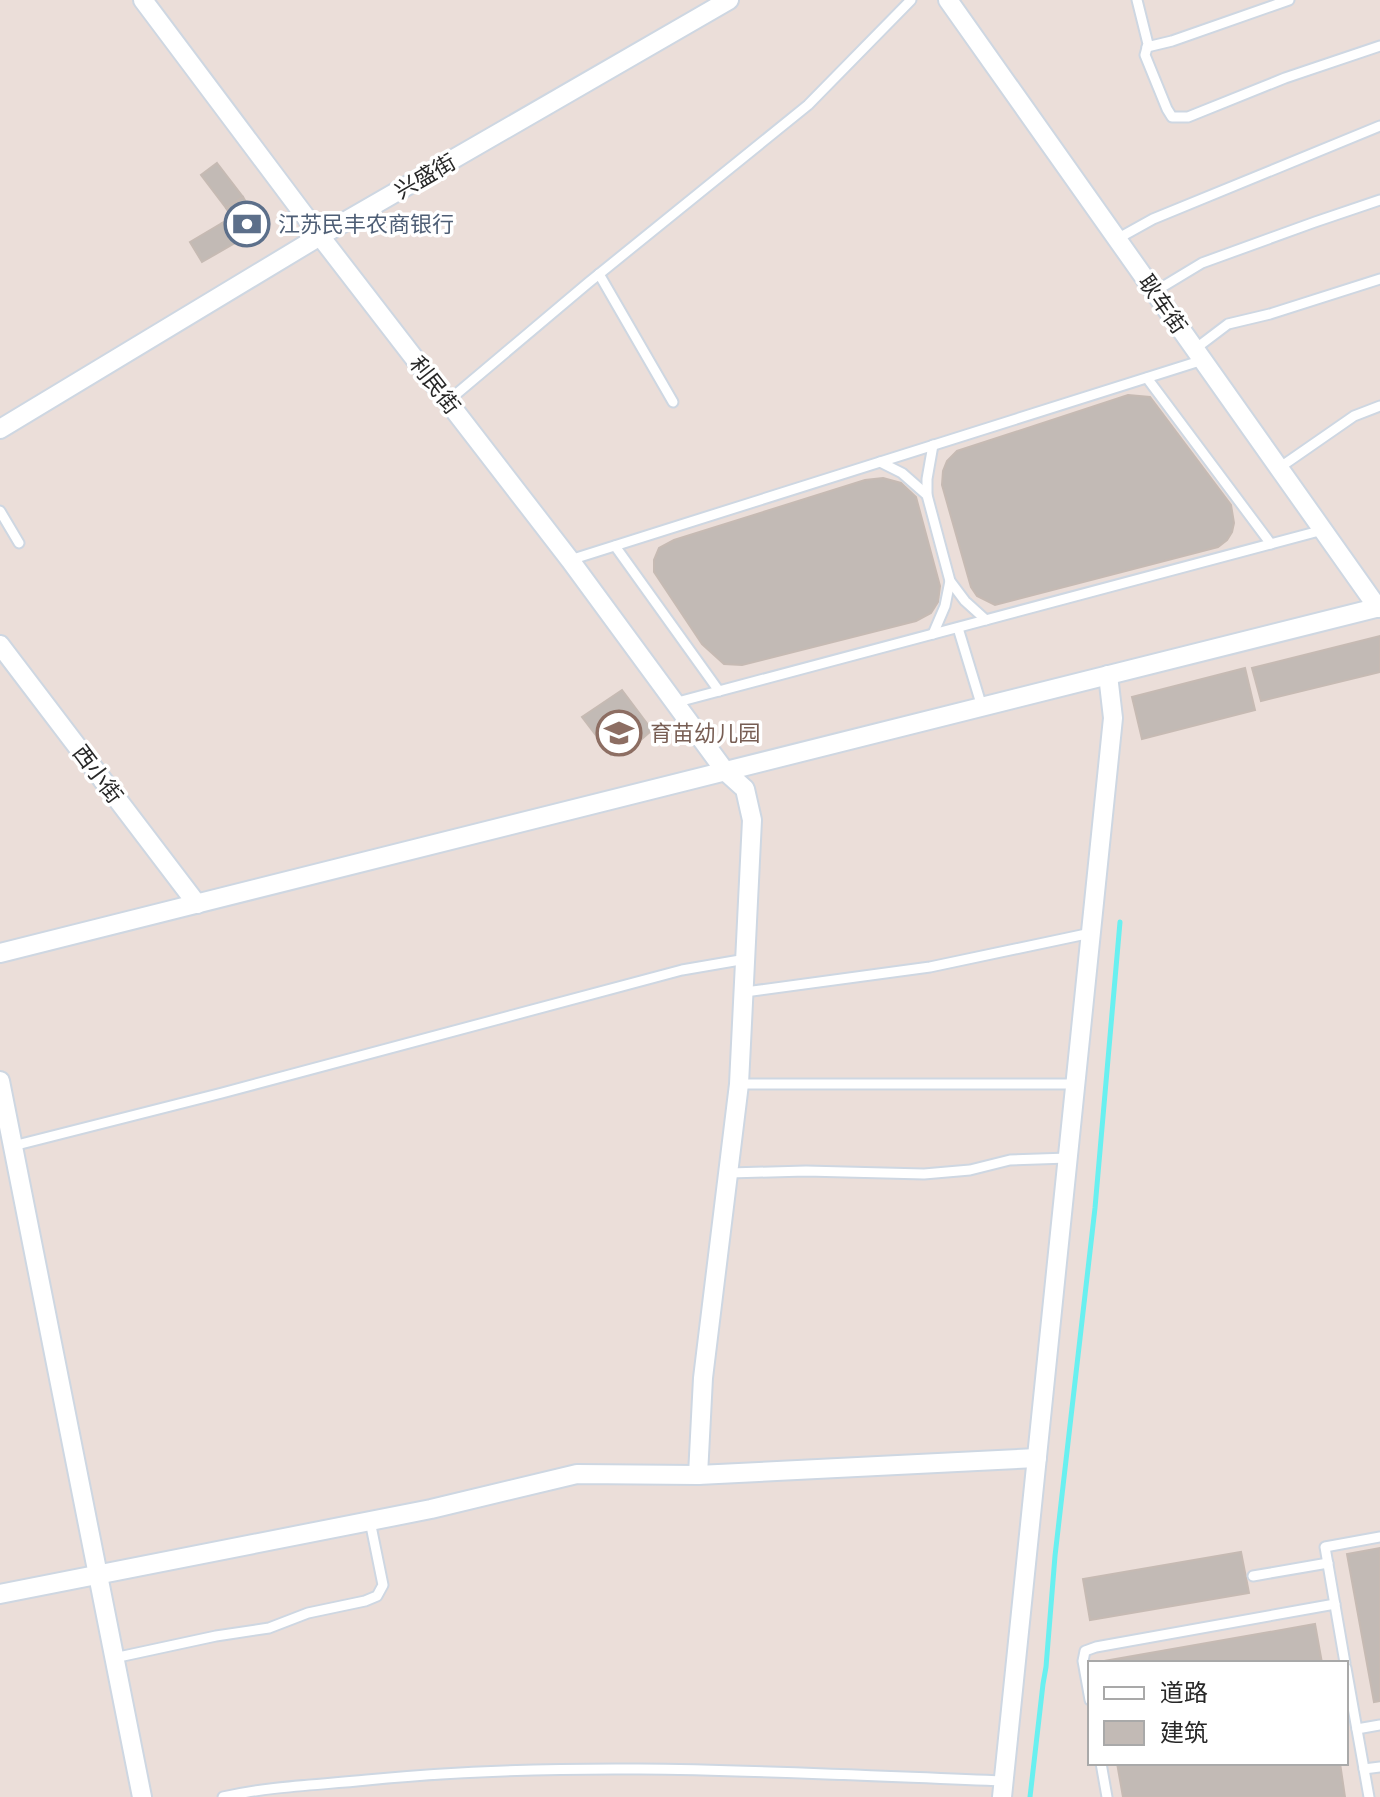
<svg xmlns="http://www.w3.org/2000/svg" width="1380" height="1797" viewBox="0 0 1380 1797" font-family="Figtree,'Noto Sans SC',sans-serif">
<rect width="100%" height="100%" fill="#ebded9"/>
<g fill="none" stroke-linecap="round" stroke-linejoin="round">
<polyline stroke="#69f0f0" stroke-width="5" points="1030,1797 1043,1684 1046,1667 1055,1556 1095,1208 1120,922"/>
</g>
<g fill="#c2bab5" stroke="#c6bab3" stroke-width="2">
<polygon points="217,163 243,197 226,208 201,175"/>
<polygon points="243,197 261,227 235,243 222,223 232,217 226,208"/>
<polygon points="222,223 235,243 202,262 190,242"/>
<polygon points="1128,395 1150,397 1231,505 1234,523 1232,532 1227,540 1218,547 995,605 977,596 971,587 942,485 943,471 947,461 957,451"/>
<polygon points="883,478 901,483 916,497 940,586 938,602 931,613 916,621 742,665 724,664 702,644 654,572 654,560 659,548 674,540 865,480"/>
<polygon points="1380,636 1380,672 1261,701 1252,668"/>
<polygon points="1245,668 1255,710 1142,739 1132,697"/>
<polygon points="622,690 652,730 634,746 611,755 582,717"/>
<polygon points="1380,1548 1380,1701 1374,1702 1347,1554"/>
<polygon points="1241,1552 1249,1593 1090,1620 1083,1579"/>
<polygon points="1315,1624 1322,1663 1100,1663 1099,1662"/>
<polygon points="1117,1763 1340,1763 1345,1797 1123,1797"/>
</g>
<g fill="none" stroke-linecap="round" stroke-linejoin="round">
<g stroke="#ced7e2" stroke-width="13">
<g id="service">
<polyline points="1137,0 1148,44 1145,55 1167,109 1172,117 1188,117 1285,78 1380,46"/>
<polyline points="1147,47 1172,41 1289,0"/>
<polyline points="1117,239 1153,219 1380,126"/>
<polyline points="599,274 673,402"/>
<polyline points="1154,292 1202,263 1315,222 1380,200"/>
<polyline points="1195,349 1228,324 1270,314 1380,279"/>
<polyline points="1147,378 1271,544"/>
<polyline points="448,401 588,283 808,105 911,0"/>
<polyline points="933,445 927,479 927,495 950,581 965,601 986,620"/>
<polyline points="880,462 902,473 927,495"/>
<polyline points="1279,468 1354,416 1380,406"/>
<polyline points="0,511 19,543"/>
<polyline points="615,546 719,691"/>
<polyline points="570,560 1203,360"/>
<polyline points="958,628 982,707"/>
<polyline points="933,634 945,606 950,581"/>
<polyline points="674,703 1323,530"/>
<polyline points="745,992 930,967 1091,933"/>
<polyline points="739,1084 1075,1084"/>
<polyline points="13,1146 222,1093 682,970 746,959"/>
<polyline points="729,1173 806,1171 924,1174 970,1170 1010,1160 1068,1158"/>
<polyline points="1253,1576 1328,1563"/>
<polyline points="114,1658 216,1636 269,1628 308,1613 365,1601 377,1596 383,1585 370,1521"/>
<polyline points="1345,1663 1325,1547 1380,1537"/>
<polyline points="1346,1668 1369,1797"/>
<polyline points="1090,1700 1083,1661 1085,1651 1096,1647 1335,1604"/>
<polyline points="1357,1729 1380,1725"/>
<polyline points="1101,1763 1107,1797"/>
<polyline points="1364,1769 1380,1767"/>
<path d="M223 1797C270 1786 319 1785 367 1780 578 1759 792 1773 1004 1781"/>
</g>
</g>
<g stroke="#ced7e2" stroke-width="22">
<g id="minor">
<polyline points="143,0 320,236 570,560 725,771 745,789 752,820 739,1084 703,1378 698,1475"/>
<polyline points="948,0 1378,608"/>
<polyline points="0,429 320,236 729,0"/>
<polyline points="0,645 197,904"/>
<polyline points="0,953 1380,607"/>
<polyline points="0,1081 142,1797"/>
<polyline points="0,1594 431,1509 577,1474 698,1475 1037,1458"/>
<polyline points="1002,1797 1113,718 1108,675"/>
</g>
</g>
<use href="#service" stroke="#fff" stroke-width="9"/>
<use href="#minor" stroke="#fff" stroke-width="18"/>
</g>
<defs>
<g id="bank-ring" transform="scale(2.3)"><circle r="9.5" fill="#fff" stroke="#5c6f8a" stroke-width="1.5"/><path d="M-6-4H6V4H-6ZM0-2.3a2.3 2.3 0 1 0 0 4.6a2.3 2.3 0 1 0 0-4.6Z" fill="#5c6f8a"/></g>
<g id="school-ring" transform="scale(2.3)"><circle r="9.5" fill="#fff" stroke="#8d6e63" stroke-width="1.5"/><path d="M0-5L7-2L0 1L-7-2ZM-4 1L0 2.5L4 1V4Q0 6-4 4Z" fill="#8d6e63"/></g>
</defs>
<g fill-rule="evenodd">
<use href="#bank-ring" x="247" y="224"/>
<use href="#school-ring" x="619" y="733"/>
</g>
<g text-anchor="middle" stroke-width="7" stroke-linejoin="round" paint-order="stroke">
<g font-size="22" fill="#282828" stroke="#fff">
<text transform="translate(425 176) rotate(-30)" y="8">兴盛街</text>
<text transform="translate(1163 304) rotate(55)" y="8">耿车街</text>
<text transform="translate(435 385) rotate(52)" y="8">利民街</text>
<text transform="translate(98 774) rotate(53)" y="8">西小街</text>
</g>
<g font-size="22" fill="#4e5e75" stroke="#fff" text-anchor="start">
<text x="278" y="232">江苏民丰农商银行</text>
</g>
<g font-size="22" fill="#785e54" stroke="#fff" text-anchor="start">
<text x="650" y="741">育苗幼儿园</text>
</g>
</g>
<rect x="1088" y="1661" width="260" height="104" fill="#ffffff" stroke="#a9a9a9" stroke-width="2"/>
<rect x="1104" y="1687" width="40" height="12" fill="#ffffff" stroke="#a9a9a9" stroke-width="2"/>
<text x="1160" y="1701" font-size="24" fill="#282828">道路</text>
<rect x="1104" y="1721" width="40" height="24" fill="#c2bab5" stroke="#a9a9a9" stroke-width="2"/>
<text x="1160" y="1741" font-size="24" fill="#282828">建筑</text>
</svg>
